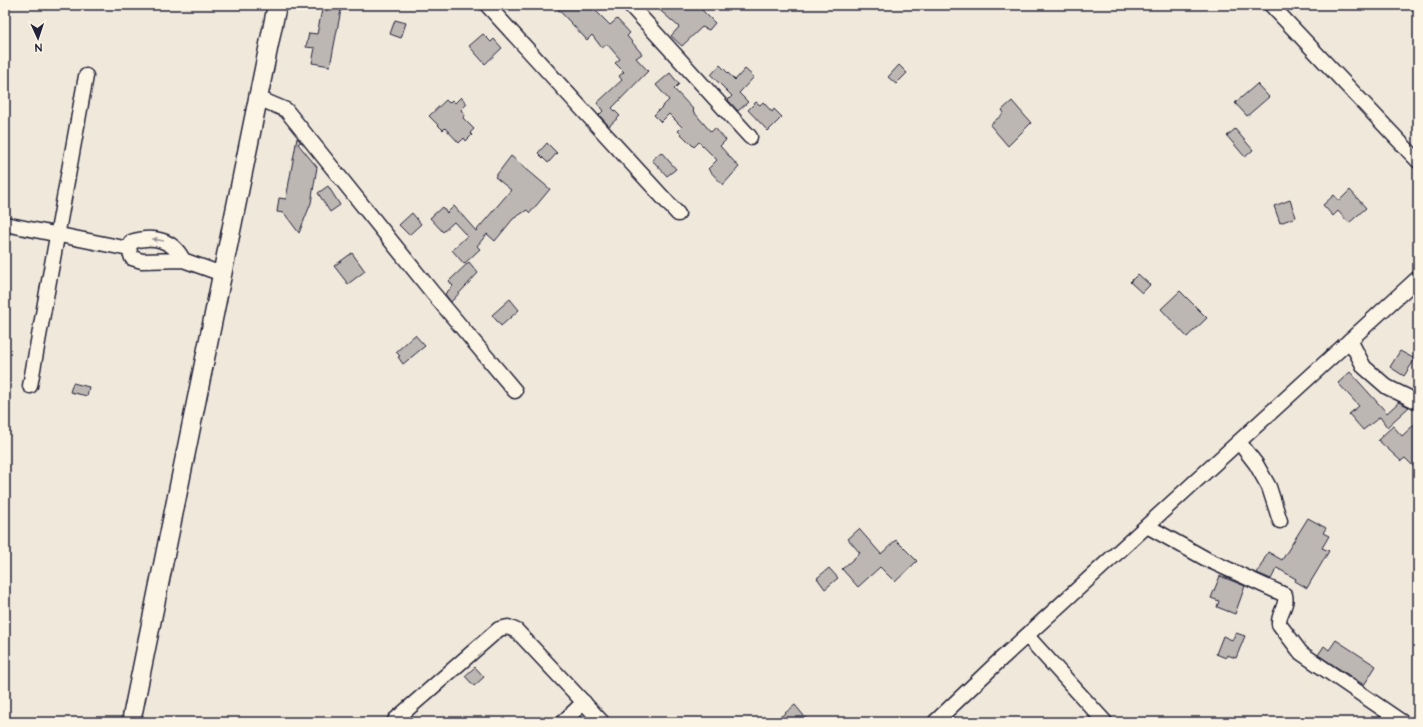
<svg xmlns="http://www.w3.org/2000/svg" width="1423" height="727" viewBox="0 0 1423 727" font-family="'Architects Daughter',sans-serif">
<rect width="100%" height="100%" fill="#efe8db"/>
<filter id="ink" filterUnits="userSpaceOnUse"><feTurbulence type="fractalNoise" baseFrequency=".025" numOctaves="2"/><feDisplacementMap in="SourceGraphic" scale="8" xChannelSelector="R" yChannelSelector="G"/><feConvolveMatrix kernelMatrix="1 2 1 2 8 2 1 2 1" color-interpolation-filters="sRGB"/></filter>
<g filter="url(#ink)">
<g fill="#bcb7b3" stroke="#22223b">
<polygon points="323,5 342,5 330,66 312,63 315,48 306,47 309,33 317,34"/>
<polygon points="554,5 590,5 610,25 617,19 630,33 627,36 642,54 636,58 648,71 612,108 620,116 609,126 599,115 603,111 597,103 622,80 619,76 624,72 615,63 620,59 607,44 602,48 592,35 587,40"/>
<polygon points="654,5 697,5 715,23 709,30 702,27 682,46 671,36 679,27"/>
<polygon points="395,20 406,23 401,38 390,34"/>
<polygon points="483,34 491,42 494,39 502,48 485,64 469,46"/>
<polygon points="720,65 735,80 745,69 754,77 739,93 748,102 738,111 728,100 732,96 711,75"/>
<polygon points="899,65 907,73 896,84 888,77"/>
<polygon points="670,73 679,84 674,89 694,110 693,111 711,132 715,128 726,140 720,146 739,167 723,185 708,169 717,160 699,142 694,147 678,131 682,127 669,114 661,122 654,115 669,100 656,85"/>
<polygon points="1257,84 1269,97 1247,116 1235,103"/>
<polygon points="461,97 467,104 461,110 465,115 463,118 474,129 470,133 472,135 466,141 464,138 459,143 445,128 443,130 429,116 446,100 449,103 452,100 455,103"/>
<polygon points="1012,101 1031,123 1008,146 990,125 1004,113 1002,110"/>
<polygon points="756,102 760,105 763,102 772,112 774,109 782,117 768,131 748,110"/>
<polygon points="1235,129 1253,150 1245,157 1227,136"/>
<polygon points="297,138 301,142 298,144 317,167 311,203 299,233 284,213 277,212 279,198 286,199"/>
<polygon points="547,143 557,153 548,163 538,153"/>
<polygon points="661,152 676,169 667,176 652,160"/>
<polygon points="511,156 550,189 530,213 527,210 513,219 495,241 487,234 477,246 480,249 464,264 452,250 467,236 454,222 443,232 430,218 442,207 447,213 454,206 476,231 511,190 495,177"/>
<polygon points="328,186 340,205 330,212 318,193"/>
<polygon points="1350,190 1366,208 1349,223 1338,211 1333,216 1323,205 1334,195 1339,201"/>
<polygon points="1290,200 1296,217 1280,223 1274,206"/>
<polygon points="412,213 421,224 409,235 399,225"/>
<polygon points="352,253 365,271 348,284 334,266"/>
<polygon points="469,262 478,273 451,302 445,294 453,286 449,281"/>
<polygon points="1138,274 1150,285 1142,293 1130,282"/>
<polygon points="1180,291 1207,318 1187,337 1161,309"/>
<polygon points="510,299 519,310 501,326 492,315"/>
<polygon points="415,335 425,346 403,364 398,357 400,356 396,352"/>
<polygon points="1400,351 1415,359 1404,376 1390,367"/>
<polygon points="1350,372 1387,413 1399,402 1409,407 1387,427 1380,417 1363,430 1349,414 1359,406 1338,383"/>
<polygon points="73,383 89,387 87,396 70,392"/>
<polygon points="1418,421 1418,471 1405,458 1401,461 1378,440 1393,426 1402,436"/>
<polygon points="1308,518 1326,528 1323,533 1329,536 1322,548 1329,551 1307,588 1295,581 1296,579 1277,568 1271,579 1257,573 1268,552 1282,560"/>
<polygon points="859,529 881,554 896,540 917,561 895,582 880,567 858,587 842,569 860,553 848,539"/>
<polygon points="829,568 838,578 825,589 817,578"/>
<polygon points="1220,576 1245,586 1235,614 1217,607 1219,601 1211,598"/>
<polygon points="1236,633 1245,636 1236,658 1227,655 1226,658 1216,654 1223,636 1232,640"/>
<polygon points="1336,640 1376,666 1364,685 1318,655 1324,646 1329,650"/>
<polygon points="475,667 484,677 474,686 465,676"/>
<polygon points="795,705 809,722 774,722"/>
</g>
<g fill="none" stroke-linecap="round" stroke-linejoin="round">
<g stroke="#22223b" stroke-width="17">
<g id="minor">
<polyline points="487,5 678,214"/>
<polyline points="630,5 750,137"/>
<polyline points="1271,5 1418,161"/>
<polyline points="258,98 286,110 432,292 515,391"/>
<polyline points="5,224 129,249"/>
<path d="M183 260C173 239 152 235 131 242L129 249 132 258 142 261 183 260 222 274"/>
<polyline points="1350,340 1364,367 1387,387 1418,402"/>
<polyline points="30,386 86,76"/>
<polyline points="1239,442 1256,464 1269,487 1280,521"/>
<path d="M1147 526 1208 560 1285 595C1288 606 1278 613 1279 624L1301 653 1402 722"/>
<polyline points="1027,636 1105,722"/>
<polyline points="395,720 499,629 508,627 517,631 602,722"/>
<polyline points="563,722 584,702"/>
<polyline points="935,722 1001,659 1418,278"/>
</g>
</g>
<g stroke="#22223b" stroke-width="21">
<polyline id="major" points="131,722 277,5"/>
</g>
<use href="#minor" stroke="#fcf5e5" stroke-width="14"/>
<use href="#major" stroke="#fcf5e5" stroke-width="18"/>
</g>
<defs><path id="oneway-solid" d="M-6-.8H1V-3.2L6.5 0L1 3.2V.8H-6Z"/></defs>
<use fill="#9a9698" href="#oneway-solid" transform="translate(158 240) rotate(-170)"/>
</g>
<rect width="1423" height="727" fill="none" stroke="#fcf5e5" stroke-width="20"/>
<rect x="10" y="10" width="1403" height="707" fill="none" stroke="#22223b" stroke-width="1.5" filter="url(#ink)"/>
<g transform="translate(38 38) rotate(177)" stroke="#fcf5e5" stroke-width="3" paint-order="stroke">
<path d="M0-3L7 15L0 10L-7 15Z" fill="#22223b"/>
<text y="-6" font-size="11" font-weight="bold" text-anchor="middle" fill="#22223b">N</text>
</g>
</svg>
